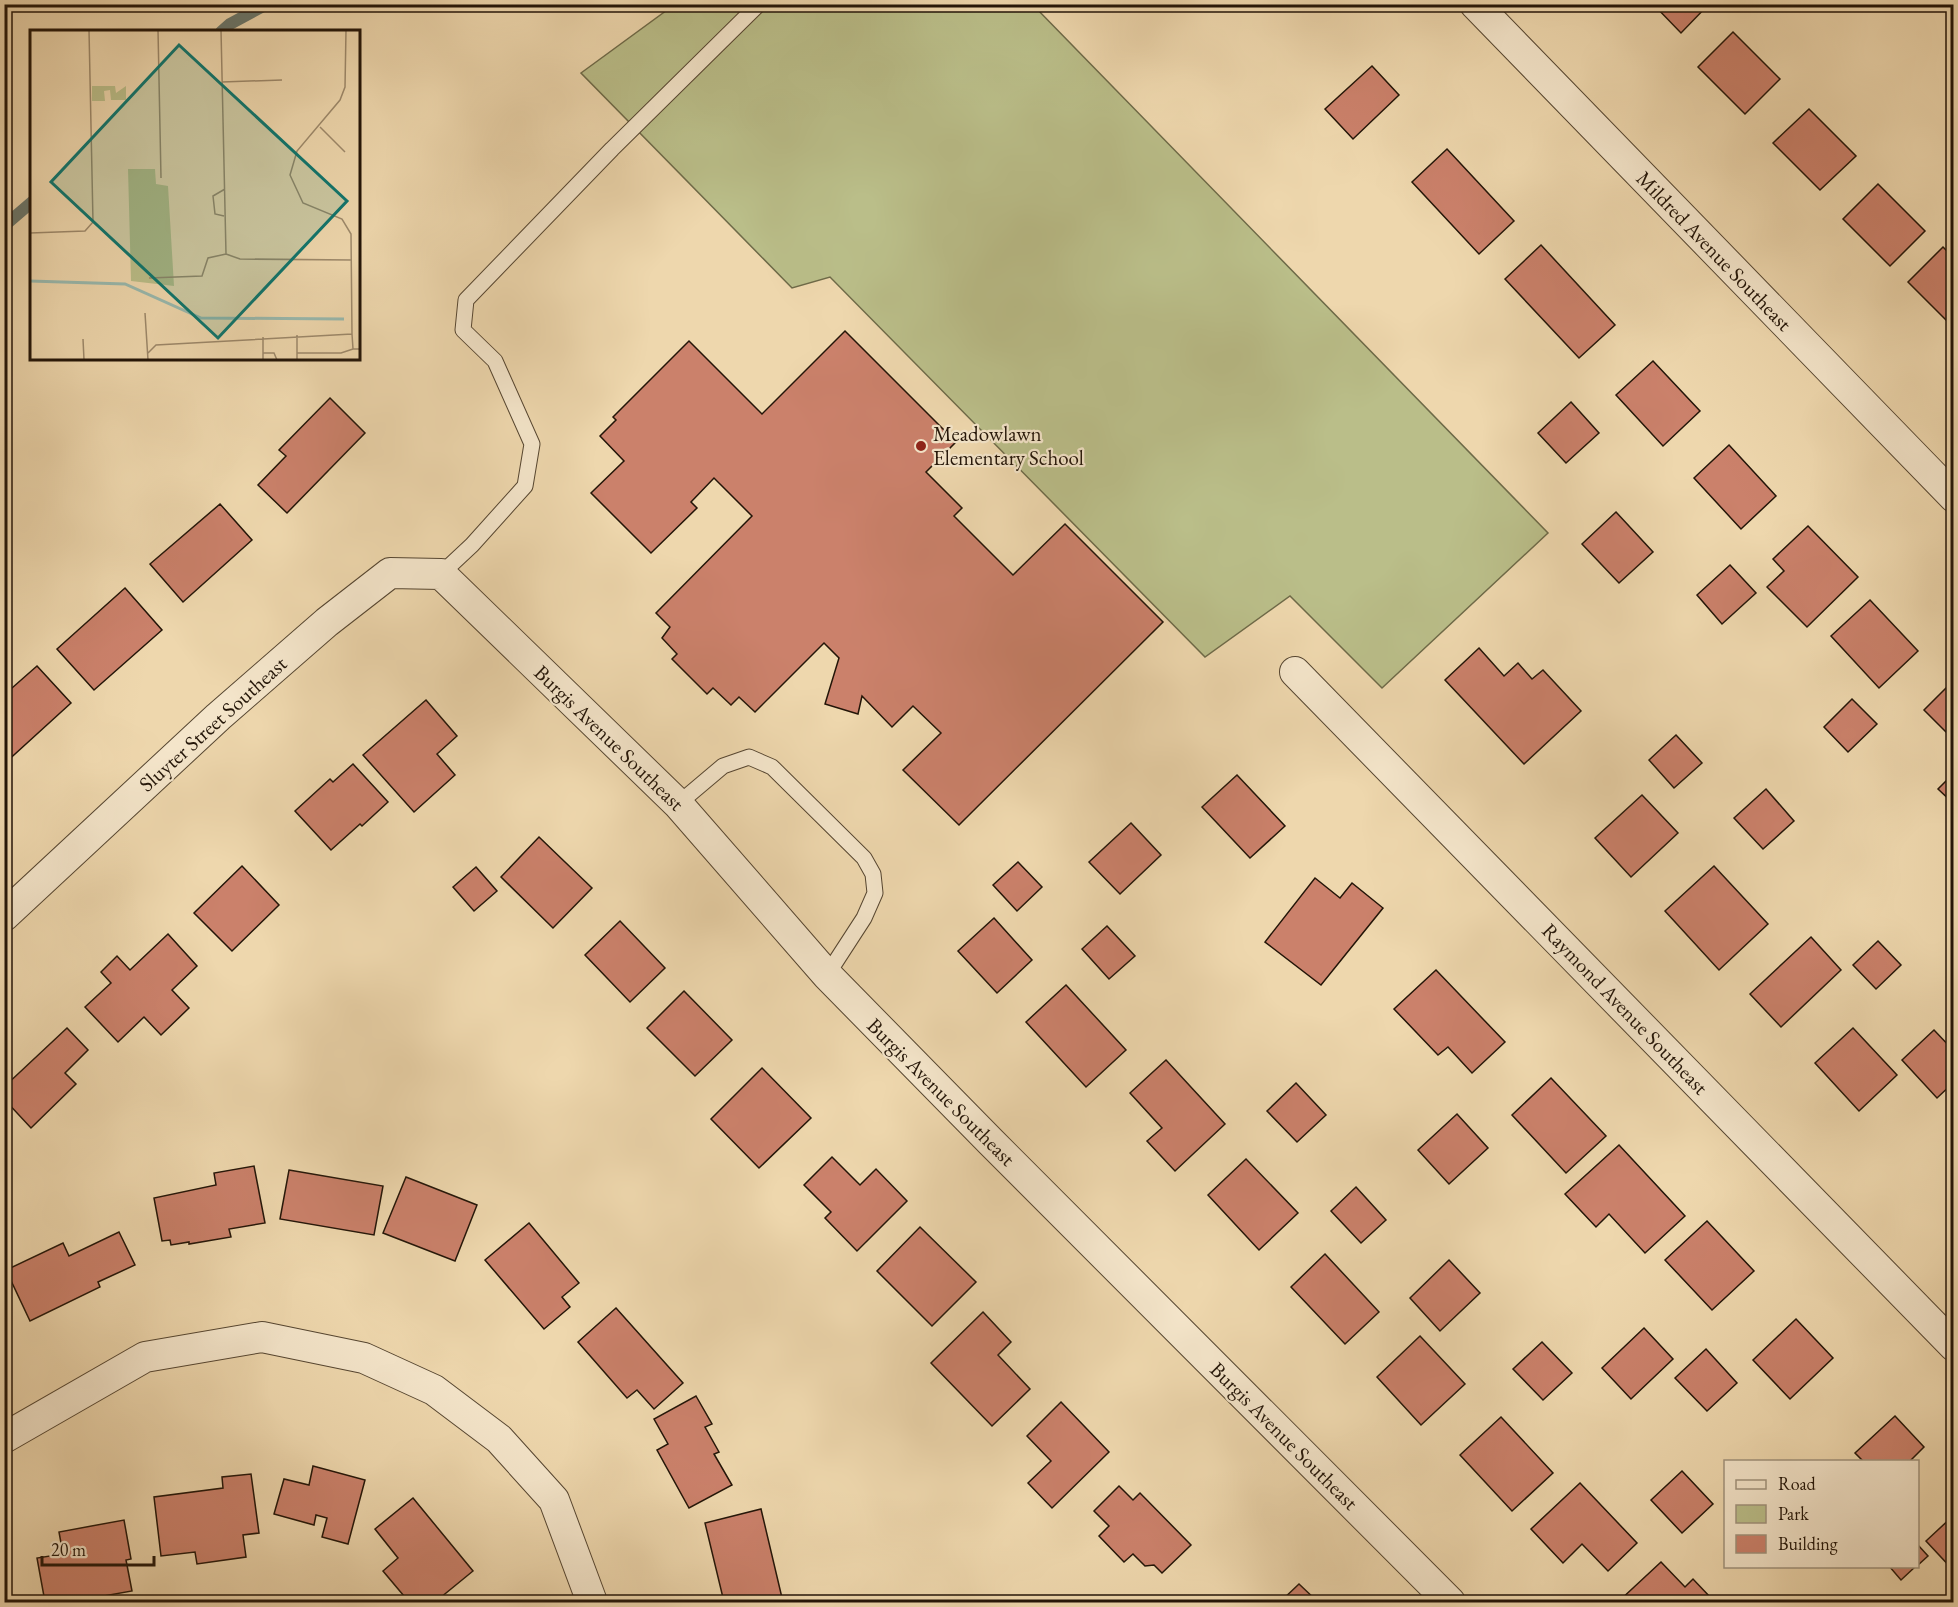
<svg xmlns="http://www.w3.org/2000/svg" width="1958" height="1607" viewBox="0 0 1958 1607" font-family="'EB Garamond',serif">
<rect width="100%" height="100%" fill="#eed7ad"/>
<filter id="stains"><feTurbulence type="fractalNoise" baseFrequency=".00333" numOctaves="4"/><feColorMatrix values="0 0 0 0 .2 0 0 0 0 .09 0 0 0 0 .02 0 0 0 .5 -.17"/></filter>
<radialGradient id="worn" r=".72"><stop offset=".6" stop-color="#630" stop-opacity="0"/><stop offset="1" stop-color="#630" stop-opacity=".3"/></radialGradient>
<polygon fill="#babe89" stroke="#6e6a48" stroke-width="1.5" points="674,5 1033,5 1548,533 1382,688 1290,596 1205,657 830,277 792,288 581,73"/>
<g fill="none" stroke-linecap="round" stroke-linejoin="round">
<g stroke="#6a776c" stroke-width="12">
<polyline points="221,32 230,24 267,4"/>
<polyline points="4,226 32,202"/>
</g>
</g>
<g fill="#cb816b" stroke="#231508" stroke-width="1.5">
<polygon points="1653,4 1709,4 1681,33"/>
<polygon points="1733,32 1780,79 1745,114 1698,67"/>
<polygon points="1372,66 1399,95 1353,139 1325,109"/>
<polygon points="1809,109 1856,156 1820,190 1773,143"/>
<polygon points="1447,149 1514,221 1479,254 1412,182"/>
<polygon points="1878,184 1925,231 1890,266 1843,219"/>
<polygon points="1541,245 1615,325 1579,358 1505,279"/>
<polygon points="1943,247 1954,258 1954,328 1908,282"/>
<polygon points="845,331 956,442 926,472 962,508 954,516 1013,575 1065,524 1163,622 959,825 903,770 941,733 913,706 892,727 862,696 858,714 825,704 839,658 824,643 755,712 739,697 731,705 713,688 707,694 672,659 677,654 662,638 670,627 656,613 752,516 714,478 691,502 697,508 651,553 591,493 624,461 600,436 616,420 613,417 689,341 762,414"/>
<polygon points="1653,361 1700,411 1663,446 1616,395"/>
<polygon points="330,398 365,433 287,513 258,485 286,456 279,450"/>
<polygon points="1571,402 1599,433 1566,463 1538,433"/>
<polygon points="1729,445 1776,496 1741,529 1694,478"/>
<polygon points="220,504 252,540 183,602 150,564"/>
<polygon points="1616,512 1653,552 1619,583 1582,544"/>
<polygon points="1808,526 1858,577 1807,627 1767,587 1784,571 1773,559"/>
<polygon points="1730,565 1756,593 1722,624 1697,595"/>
<polygon points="125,588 162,630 94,690 57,649"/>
<polygon points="1870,600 1918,651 1879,688 1831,636"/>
<polygon points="1479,648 1504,676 1518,663 1532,679 1543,670 1581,711 1524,764 1445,680"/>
<polygon points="37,666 71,703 4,764 4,695"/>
<polygon points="1954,680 1954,740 1924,710"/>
<polygon points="1852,699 1877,724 1848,752 1824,727"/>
<polygon points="426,700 457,736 437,754 455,775 414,812 363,755"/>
<polygon points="1676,735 1702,763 1674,788 1649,760"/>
<polygon points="353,764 388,802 362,826 360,824 331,850 295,811 330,779 333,782"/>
<polygon points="1954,773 1954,804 1938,789"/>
<polygon points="1237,775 1285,826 1250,858 1202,807"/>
<polygon points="1766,789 1794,821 1763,849 1734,818"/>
<polygon points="1642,795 1678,833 1631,877 1595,838"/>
<polygon points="1131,823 1161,855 1120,894 1089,862"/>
<polygon points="539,837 592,888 553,928 501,877"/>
<polygon points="1018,862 1042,887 1017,911 993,885"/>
<polygon points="242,866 279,905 232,951 194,913"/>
<polygon points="1714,866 1768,924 1719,970 1665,911"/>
<polygon points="476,867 497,891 474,911 453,887"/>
<polygon points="1315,878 1340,898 1352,883 1383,908 1321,985 1265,942"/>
<polygon points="994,918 1032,960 997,993 958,951"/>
<polygon points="620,921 665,968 630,1002 585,955"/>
<polygon points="1107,926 1135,956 1109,979 1082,949"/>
<polygon points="168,934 197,966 172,990 189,1008 161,1035 144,1017 118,1042 85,1007 111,983 101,972 117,956 130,970"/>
<polygon points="1811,937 1841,970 1781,1027 1750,994"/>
<polygon points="1878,941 1901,965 1876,989 1853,965"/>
<polygon points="1436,970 1505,1042 1472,1073 1448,1047 1438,1055 1394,1009"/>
<polygon points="1066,985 1126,1050 1086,1087 1026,1022"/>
<polygon points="684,991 732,1040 695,1076 647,1028"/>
<polygon points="67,1028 88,1050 65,1073 76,1084 31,1128 4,1099 4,1087"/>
<polygon points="1853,1028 1897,1075 1859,1111 1815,1063"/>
<polygon points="1934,1030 1954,1051 1954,1082 1937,1098 1902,1060"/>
<polygon points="1166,1060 1225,1124 1175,1171 1147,1141 1162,1128 1130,1093"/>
<polygon points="762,1068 811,1118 759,1168 711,1119"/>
<polygon points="1551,1078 1606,1136 1566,1173 1512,1115"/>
<polygon points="1296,1083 1326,1115 1297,1142 1267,1111"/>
<polygon points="1457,1114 1488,1148 1449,1184 1418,1150"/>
<polygon points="1619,1145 1685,1216 1645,1253 1609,1214 1596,1227 1565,1194"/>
<polygon points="832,1157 860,1185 876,1169 907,1201 857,1251 825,1218 831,1212 804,1185"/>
<polygon points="1246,1159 1298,1213 1259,1250 1208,1195"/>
<polygon points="254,1166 265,1223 229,1229 231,1237 189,1244 189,1242 171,1245 170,1240 162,1241 154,1198 216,1185 214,1173"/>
<polygon points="289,1170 383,1186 374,1235 280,1219"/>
<polygon points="406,1177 477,1205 455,1261 383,1233"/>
<polygon points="1356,1187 1386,1220 1361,1243 1331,1211"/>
<polygon points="1707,1221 1754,1271 1712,1310 1665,1260"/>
<polygon points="529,1223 579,1283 562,1297 570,1307 544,1329 485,1260"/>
<polygon points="920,1227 976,1282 932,1326 877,1271"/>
<polygon points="119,1232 135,1265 98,1282 100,1287 30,1321 6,1270 63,1243 69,1256"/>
<polygon points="1325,1254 1379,1312 1345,1344 1291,1287"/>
<polygon points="1449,1260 1480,1293 1440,1331 1410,1298"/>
<polygon points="616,1308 683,1383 654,1409 637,1390 627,1398 578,1342"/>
<polygon points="983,1312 1011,1342 998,1355 1030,1389 992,1426 931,1363"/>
<polygon points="1796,1319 1833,1358 1790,1399 1753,1360"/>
<polygon points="1644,1328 1673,1359 1631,1399 1602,1368"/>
<polygon points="1420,1336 1465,1384 1421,1425 1377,1377"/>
<polygon points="1542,1342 1572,1373 1543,1400 1513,1369"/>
<polygon points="1706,1349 1737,1383 1707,1411 1675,1378"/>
<polygon points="696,1396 712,1424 705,1427 719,1452 714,1454 732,1485 689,1508 657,1450 668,1444 654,1419"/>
<polygon points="1061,1402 1109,1452 1052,1508 1028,1483 1051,1461 1027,1436"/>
<polygon points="1895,1416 1924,1447 1909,1462 1864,1462 1855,1453"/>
<polygon points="1501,1417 1553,1473 1512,1511 1460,1455"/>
<polygon points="313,1466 365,1480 348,1544 322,1537 327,1518 316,1515 314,1525 274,1514 284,1479 309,1485"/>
<polygon points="1682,1471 1713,1504 1682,1533 1651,1500"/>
<polygon points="251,1474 259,1533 243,1535 246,1557 197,1564 195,1552 161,1556 154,1497 223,1488 222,1477"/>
<polygon points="1580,1483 1637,1543 1608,1571 1582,1544 1563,1563 1531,1529"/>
<polygon points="1119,1486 1133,1500 1140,1493 1191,1545 1162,1573 1154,1565 1145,1566 1133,1554 1124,1562 1099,1536 1109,1526 1094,1511"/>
<polygon points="413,1498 473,1571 435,1602 409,1602 383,1571 398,1558 375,1529"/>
<polygon points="761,1509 783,1602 724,1602 705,1523"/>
<polygon points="1954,1515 1954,1571 1926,1541"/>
<polygon points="124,1520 131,1559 126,1560 132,1591 70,1602 45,1602 37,1558 63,1554 59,1532"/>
<polygon points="1918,1545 1928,1556 1918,1565"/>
<polygon points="1661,1562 1685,1587 1693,1579 1711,1598 1707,1602 1618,1602"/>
<polygon points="1889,1566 1916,1566 1901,1580"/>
<polygon points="4,1577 13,1602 4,1602"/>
<polygon points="1299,1584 1318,1602 1280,1602"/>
</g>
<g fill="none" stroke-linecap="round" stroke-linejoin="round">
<g stroke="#564631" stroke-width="17">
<g id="service">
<polyline points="441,574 472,545 525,486 532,444 495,361 463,330 466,300 612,149 759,4"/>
<polyline points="678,804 723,766 749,757 772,767 864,858 873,874 875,893 864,918 827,975"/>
</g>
</g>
<g stroke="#564631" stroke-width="32">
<g id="minor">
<polyline points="1475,4 1954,497"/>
<polyline points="1295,672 1954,1346"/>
<polyline points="4,916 218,717 327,622 390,573 441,574 678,804 827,975 991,1142 1450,1602"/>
<polyline points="4,1438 145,1357 262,1337 364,1358 434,1390 499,1439 554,1500 592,1602"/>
</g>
</g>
<use href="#service" stroke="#f4e5ca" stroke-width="15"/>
<use href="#minor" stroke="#f4e5ca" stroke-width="30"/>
</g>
<circle fill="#8f2418" stroke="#f4e5ca" stroke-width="2" cx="921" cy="446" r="6"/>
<g text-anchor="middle" stroke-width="4.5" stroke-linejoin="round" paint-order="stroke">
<g font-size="21" fill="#231508" stroke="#f4e5ca">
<text transform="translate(1714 251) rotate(46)" y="7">Mildred Avenue Southeast</text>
<text transform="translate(213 724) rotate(-42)" y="7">Sluyter Street Southeast</text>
<text transform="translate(609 738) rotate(44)" y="7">Burgis Avenue Southeast</text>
<text transform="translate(1625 1009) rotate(46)" y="7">Raymond Avenue Southeast</text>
<text transform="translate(941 1092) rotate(45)" y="7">Burgis Avenue Southeast</text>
<text transform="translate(1284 1436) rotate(45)" y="7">Burgis Avenue Southeast</text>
</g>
<g font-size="21" fill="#231508" stroke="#f4e5ca" text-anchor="start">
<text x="933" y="441">Meadowlawn<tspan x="933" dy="24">Elementary School</tspan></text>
</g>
</g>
<g transform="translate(30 30)">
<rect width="330" height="330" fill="#eed7ad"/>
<path d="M62 56H85L86 63 96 56V70H81L80 60 74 61 75 71H62ZM98 139H125L126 154 138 156 144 256 101 251Z" fill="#babe89"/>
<path fill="none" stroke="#99b9ae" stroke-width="3" d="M0 251 95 254 171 288 314 289"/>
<path fill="none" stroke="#9d896b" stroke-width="1.5" d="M128 0 131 148M191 0 196 224M316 0 315 57 310 70 267 121 260 145 273 173 312 189 321 204 322 304 323 319H330M192 52 252 50M290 97 315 122M194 186 185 184 183 166 195 159M0 203 55 201 63 192 59 0M196 224 210 229 322 230M119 248 172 246 178 228 196 224M115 283 118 330M53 309 54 330M118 323 126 315 322 304M233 323H244L247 330M267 323H311L323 319M233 330V307M267 330V305"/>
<path fill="#0f766e" fill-opacity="0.15" stroke="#0f766e" stroke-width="3" d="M149 15 317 171 188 308 21 152Z"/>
<rect width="330" height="330" fill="none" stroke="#231508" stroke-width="3"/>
</g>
<rect width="1958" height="1607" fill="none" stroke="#eed7ad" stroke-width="24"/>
<rect x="6" y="6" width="1946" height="1595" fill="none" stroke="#231508" stroke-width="3"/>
<rect x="12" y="12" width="1934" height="1583" fill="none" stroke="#231508" stroke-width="1.5"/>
<rect x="1724" y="1460" width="195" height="108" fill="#f4e5ca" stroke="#a0927c" stroke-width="1.5"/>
<rect x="1736" y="1480" width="30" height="9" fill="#f4e5ca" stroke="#a0927c" stroke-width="1.5"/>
<text x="1778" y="1490" font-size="18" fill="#231508">Road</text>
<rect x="1736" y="1505" width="30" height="18" fill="#babe89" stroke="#a0927c" stroke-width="1.5"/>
<text x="1778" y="1520" font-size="18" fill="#231508">Park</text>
<rect x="1736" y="1535" width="30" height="18" fill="#cb816b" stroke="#a0927c" stroke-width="1.5"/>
<text x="1778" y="1550" font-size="18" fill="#231508">Building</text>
<path d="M42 1556v9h112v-9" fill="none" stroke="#231508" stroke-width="3"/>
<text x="51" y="1556" font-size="18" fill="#231508" stroke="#f4e5ca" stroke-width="4.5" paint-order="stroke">20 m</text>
<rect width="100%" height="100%" filter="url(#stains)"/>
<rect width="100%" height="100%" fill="url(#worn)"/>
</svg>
